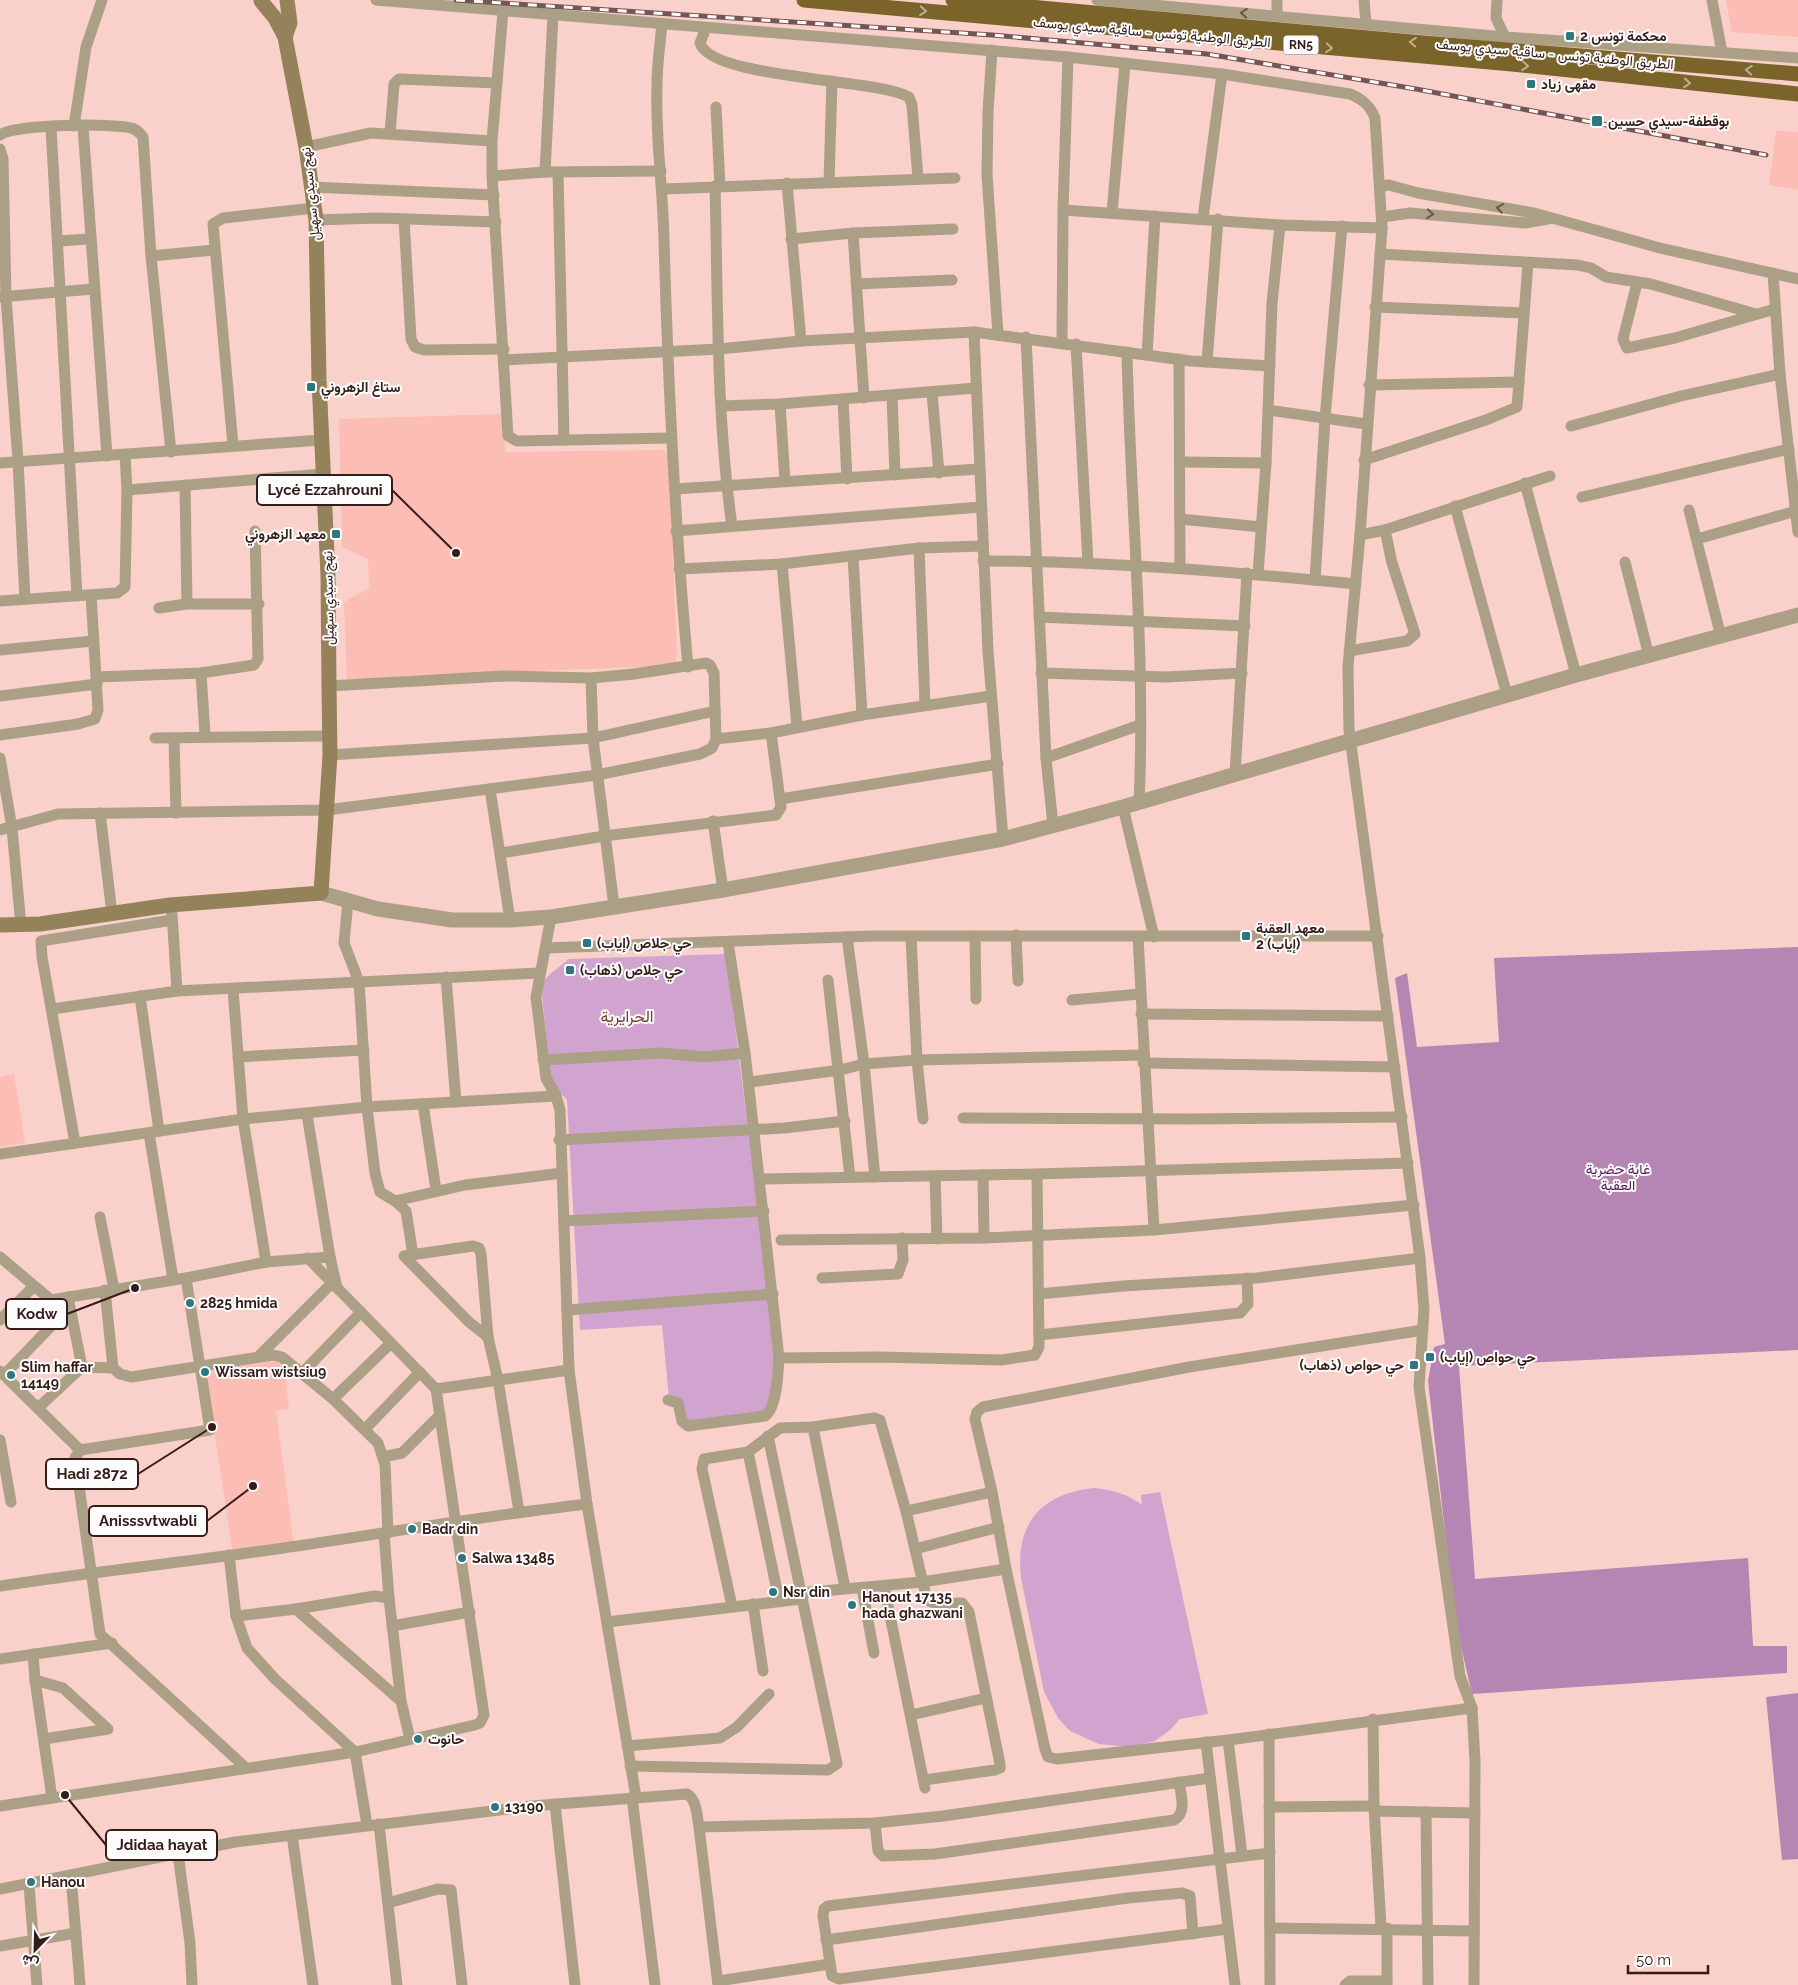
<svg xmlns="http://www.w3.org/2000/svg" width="1798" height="1985" viewBox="0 0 1798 1985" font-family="Raleway,Vazirmatn,sans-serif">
<rect width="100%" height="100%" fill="#fad0ca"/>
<g fill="#fbbdb4">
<polygon points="1726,0 1798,0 1798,37 1732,32"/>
<polygon points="1776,131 1798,132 1798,190 1769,185"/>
<polygon points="504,414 505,452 663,450 669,454 677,655 676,662 672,666 411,675 347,683 344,602 369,588 368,559 342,547 339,419"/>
<polygon points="14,1074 25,1143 0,1147 0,1077"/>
<polygon points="283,1360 289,1409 276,1411 294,1545 233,1553 205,1371"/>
</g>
<g fill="#d1a4d0">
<polygon points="726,954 777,1359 767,1415 685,1424 669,1398 662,1325 580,1330 567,1100 551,1083 541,984 550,974 569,959"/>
<path d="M1094 1488C1112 1490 1128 1494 1142 1505L1141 1495 1160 1492 1208 1714 1180 1719 1170 1730 1155 1741 1130 1747 1099 1744 1070 1731 1058 1718 1044 1692 1021 1578C1015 1524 1040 1494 1094 1488Z"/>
</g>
<g fill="#b585b4">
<polygon points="1798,947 1798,1350 1459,1366 1475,1579 1748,1558 1753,1646 1787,1646 1787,1673 1472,1694 1455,1620 1428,1381 1434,1347 1445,1344 1395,978 1407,973 1417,1047 1499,1042 1494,958"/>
<polygon points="1798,1693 1798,1859 1782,1860 1766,1697"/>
</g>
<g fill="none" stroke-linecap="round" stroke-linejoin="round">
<g stroke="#ab9f85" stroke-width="11">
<path d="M376 0 1068 57 1222 74 1350 94C1363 99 1370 106 1375 118L1382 228 1360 535 1348 667 1349 730 1420 1258 1424 1309 1419 1387 1460 1676 1472 1708 1475 1761 1474 1985"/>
<polyline points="1097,0 1505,37 1798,58"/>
<polyline points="1364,0 1366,24"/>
<polyline points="1497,0 1496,18 1505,37"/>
<polyline points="1712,0 1722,52"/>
<polyline points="503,11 492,141 492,176 508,436 517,441 671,438"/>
<polyline points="1277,16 1277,0"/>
<path d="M662 24C660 44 657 65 657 85 655 136 663 188 664 240 668 383 675 525 688 667"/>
<path d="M706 28 700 43C711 79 874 78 909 97L912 105 918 178"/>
<polyline points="992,50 988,112 987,175 998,334"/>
<polyline points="716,107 720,186"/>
<polyline points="74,126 86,47 102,0"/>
<polyline points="51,127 77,596"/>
<polyline points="83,127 107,456"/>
<polyline points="390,134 394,84 399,79 497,83"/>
<path d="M0 135C14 124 112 123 131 128 136 129 140 133 143 137L151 256 171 452"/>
<polyline points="306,147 371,133 492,141"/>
<polyline points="0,149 3,159 6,297 18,461 25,599"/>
<polyline points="545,172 553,15"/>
<polyline points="558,172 564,440"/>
<polyline points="492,176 545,172 661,171"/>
<polyline points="829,182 832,81"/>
<polyline points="787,183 801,341"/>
<path d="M715 186C718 299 716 414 732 526"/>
<polyline points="1380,186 1389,185 1418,193 1534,213 1660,248 1798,279"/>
<polyline points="312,187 494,195"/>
<polyline points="663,189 955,178"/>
<polyline points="1063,210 1280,225 1382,228"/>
<polyline points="1112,213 1125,63"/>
<polyline points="1382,217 1410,213 1525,223 1548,219"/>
<polyline points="1203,218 1222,74"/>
<polyline points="404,219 411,339 415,347 424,350 504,349"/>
<polyline points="316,220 379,218 496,222"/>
<polyline points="853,233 864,398"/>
<polyline points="791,239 853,233 953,229"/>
<polyline points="58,241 89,239"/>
<polyline points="1380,254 1578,265 1591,268 1606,277 1651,284 1756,314"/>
<polyline points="151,256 214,250"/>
<polyline points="1773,273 1780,374 1798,532"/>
<polyline points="1637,283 1623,339 1627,348 1675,338 1775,309"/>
<polyline points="857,284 952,280"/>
<polyline points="0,297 93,289"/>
<polyline points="1375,307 1524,313"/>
<polyline points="974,332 988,651 1003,839"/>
<polyline points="1026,337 1046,758 1053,825"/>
<polyline points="1062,342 1063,210 1068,57"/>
<polyline points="1076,344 1088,563"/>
<path d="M1127 352C1130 502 1146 652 1139 802"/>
<polyline points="1147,355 1155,216"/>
<polyline points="1179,359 1180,568"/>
<polyline points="504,360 719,349 801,341 974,332 1191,361 1270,366"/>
<polyline points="1207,362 1218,219"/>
<polyline points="1369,385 1519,382"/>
<polyline points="932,393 939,473"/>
<polyline points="892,396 895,475"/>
<polyline points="843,399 847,479"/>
<polyline points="780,404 785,481"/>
<polyline points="722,406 780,404 976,388"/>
<polyline points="1268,410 1366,424"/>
<polyline points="1571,426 1681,396 1780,374"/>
<polyline points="233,445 213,224 223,218 314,208"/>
<polyline points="1364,460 1486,420 1517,407 1528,263"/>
<polyline points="1180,462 1266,463"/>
<polyline points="0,463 322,440"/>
<polyline points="1525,483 1576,675"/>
<polyline points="185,485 187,604"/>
<polyline points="675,489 979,469"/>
<polyline points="127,490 323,474"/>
<polyline points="1582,497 1789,449"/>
<polyline points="1455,506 1507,695"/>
<polyline points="1689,510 1721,637"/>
<polyline points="1180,519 1261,527"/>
<polyline points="676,531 981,507"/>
<polyline points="1360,535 1385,530 1550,476"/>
<polyline points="1697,539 1796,511"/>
<polyline points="919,548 925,705"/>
<polyline points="853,556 862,715"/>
<path d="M983 561C1108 561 1232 572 1356 584"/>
<polyline points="1625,562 1649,656"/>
<polyline points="782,564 797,726"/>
<polyline points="679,569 782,564 919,548 983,546"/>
<polyline points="1258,574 1266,463 1272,303 1280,225"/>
<polyline points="1315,580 1325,418 1342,226"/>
<polyline points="0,601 117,593 125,587 127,490 125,455"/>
<polyline points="159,608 187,604 259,604"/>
<polyline points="1039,617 1245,626"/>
<polyline points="0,650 93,641"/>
<polyline points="1349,651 1407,641 1415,634 1392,563 1385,530"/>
<polyline points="201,673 205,735"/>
<polyline points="1041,673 1166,677 1242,673"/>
<polyline points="97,677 201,673 254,665 258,659 255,531"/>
<polyline points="591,678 593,738 614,906"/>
<polyline points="0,696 97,684"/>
<polyline points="0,735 78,724 95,719 98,710 91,595"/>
<polyline points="155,738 330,736"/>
<polyline points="174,738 176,813"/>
<polyline points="716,739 771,733 862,715 991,696"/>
<polyline points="330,755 593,738 715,711"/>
<polyline points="0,758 12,828 21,926"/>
<polyline points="1046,758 1140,725"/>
<polyline points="1235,775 1247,573"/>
<polyline points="490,789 510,920"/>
<polyline points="780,799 998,764"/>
<polyline points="1123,807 1154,937"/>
<polyline points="100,813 112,914"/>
<polyline points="713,821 723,890"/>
<polyline points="0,830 58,814 327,810 597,775 700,754 712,748 716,739 714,673 710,665 706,663 634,674 591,678 503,676 329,686"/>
<polyline points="501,853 604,836 776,815 781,807 771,733"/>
<polyline points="348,901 344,943 359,982 367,1107 375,1173 380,1192 395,1201 406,1211 413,1255"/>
<polyline points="172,913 177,991"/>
<polyline points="551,917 536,997 546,1078 556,1096 560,1110 569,1370 587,1504 636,1797"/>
<polyline points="1016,935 1018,981"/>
<polyline points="975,936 976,999"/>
<polyline points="847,937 864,1064 875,1177"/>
<polyline points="911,937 917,1060 923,1119"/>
<polyline points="1138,937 1154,1230"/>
<polyline points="728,942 745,1053"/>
<polyline points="546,948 871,936 1378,936"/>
<polyline points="446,977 456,1102"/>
<polyline points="828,980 850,1177"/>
<polyline points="233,989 243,1119 266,1262"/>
<polyline points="140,996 159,1131"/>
<polyline points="1072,1000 1140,994"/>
<polyline points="52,1009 177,991 539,973"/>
<polyline points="1141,1014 1388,1016"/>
<polyline points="238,1057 364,1050"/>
<path d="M543 1060 662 1053 704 1057 745 1053 779 1358C778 1373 777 1407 765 1416L688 1426 682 1421 678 1403 668 1400"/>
<polyline points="1143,1063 1395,1067"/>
<polyline points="750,1082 840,1070 864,1064 917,1060 1143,1055"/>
<polyline points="423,1104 436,1190"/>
<polyline points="307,1114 330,1257 337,1288"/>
<polyline points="963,1118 1190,1119 1402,1117"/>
<polyline points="149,1133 173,1279"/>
<polyline points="559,1140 784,1128 845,1121"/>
<polyline points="75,1143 42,957 41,941 172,920"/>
<polyline points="0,1154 243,1119 367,1107 556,1096"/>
<polyline points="983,1175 984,1238"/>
<polyline points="935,1176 937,1239"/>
<polyline points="761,1179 1037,1174 1408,1163"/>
<polyline points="395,1201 465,1185 562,1173"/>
<polyline points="100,1217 114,1289"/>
<polyline points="564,1221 764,1211"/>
<polyline points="781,1240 984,1238 1154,1230 1414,1205"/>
<polygon points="473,1246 479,1248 481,1254 488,1337 469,1322 404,1256"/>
<polyline points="0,1257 51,1300 186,1278 266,1262 330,1257"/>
<polyline points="186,1278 210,1430 80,1450 75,1458 100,1634 246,1768"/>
<polyline points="822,1278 898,1274 903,1260 902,1238"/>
<polyline points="105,1290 113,1368"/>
<polyline points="1039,1294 1123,1286 1257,1278 1420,1258"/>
<polyline points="567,1310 773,1294"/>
<polyline points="0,1320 34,1286"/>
<polyline points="1423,1330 1189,1367 983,1407 977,1412 975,1419 992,1492 1006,1569 1045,1749 1048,1757 1057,1759 1228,1740 1472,1708"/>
<polyline points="1039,1335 1240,1313 1248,1304 1247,1278"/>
<polyline points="488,1337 498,1380 519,1512"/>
<polyline points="258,1357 332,1283"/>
<polyline points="779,1358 878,1357 1001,1360 1035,1355 1039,1347 1037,1174"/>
<polyline points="82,1367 113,1368 120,1374 131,1377 273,1355 282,1357 333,1399 378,1443 385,1464 388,1533"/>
<polyline points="0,1371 80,1450"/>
<polyline points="302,1373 361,1312"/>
<polyline points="4,1375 58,1319 60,1313 51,1300"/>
<polyline points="436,1389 569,1370"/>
<polyline points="333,1399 391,1343"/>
<polyline points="38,1408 82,1367 68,1297"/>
<polyline points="813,1427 845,1588"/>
<polyline points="365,1429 420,1372"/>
<polyline points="0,1440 11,1502"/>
<polyline points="748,1452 779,1600"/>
<polyline points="383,1457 402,1453 440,1415"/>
<polyline points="906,1511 992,1492"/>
<polyline points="384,1533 389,1598"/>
<polyline points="915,1549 999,1527"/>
<polyline points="229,1555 236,1616 247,1648 275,1679 355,1752 367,1825"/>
<path d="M0 1586C92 1572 185 1562 277 1549 380 1534 483 1516 587 1504"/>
<polyline points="884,1586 925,1788"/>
<polyline points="862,1588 874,1653"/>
<polyline points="800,1593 922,1582 1006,1569"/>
<polyline points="753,1604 763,1671"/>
<polyline points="732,1606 702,1469 704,1459 748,1452 780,1428 813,1427 874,1418 880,1420 906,1511 927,1600 936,1604 962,1603 969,1612 1000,1764 1000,1768 995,1770 924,1780"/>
<polyline points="296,1609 375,1596 389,1598 401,1701"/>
<polyline points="236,1616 296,1609 401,1701 410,1739"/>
<polyline points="607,1622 801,1599"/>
<polyline points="392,1626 470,1612"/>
<polyline points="33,1654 35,1680 52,1798"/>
<polyline points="0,1659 112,1643"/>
<polyline points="35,1680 63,1688 108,1729 44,1739"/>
<polyline points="911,1715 986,1698"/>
<polyline points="1373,1719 1374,1806 1381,1928"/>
<polyline points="1269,1734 1270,1985"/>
<polyline points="1228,1740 1242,1855"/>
<polyline points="1206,1742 1235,1985"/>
<polyline points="627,1746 720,1738 737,1727 769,1694"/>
<polyline points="630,1766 828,1770 837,1764 768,1436"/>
<polyline points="632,1797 655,1985"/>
<polyline points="555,1804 575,1985"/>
<polyline points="0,1806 355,1752 475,1725 480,1723 484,1715 436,1389 308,1258"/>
<polyline points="1269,1807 1374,1806"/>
<polyline points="1374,1811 1475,1813"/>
<polyline points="1426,1812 1428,1985"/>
<path d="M875 1823 878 1851 883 1856 935 1854 1174 1820C1187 1813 1181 1795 1179 1782"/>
<polyline points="379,1824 397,1985"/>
<polyline points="699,1827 875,1823 943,1816 1210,1778"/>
<polyline points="292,1835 313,1985"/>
<polyline points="178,1854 190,1943 192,1985"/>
<polyline points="71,1876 80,1985"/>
<polyline points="29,1885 37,1985"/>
<path d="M0 1889 235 1842 532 1806 687 1794C697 1800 697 1816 699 1827L718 1985"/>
<polyline points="388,1903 438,1889 451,1890 462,1985"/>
<polyline points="1270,1928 1474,1931"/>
<polyline points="1228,1929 839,1979 832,1976 823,1916 824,1909 828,1906 1270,1853"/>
<polyline points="826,1940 1128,1898 1182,1893 1190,1896 1193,1934"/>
<polyline points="0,1946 76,1933"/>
<polyline points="718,1981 830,1964"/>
<polyline points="1345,1985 1350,1981 1387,1981"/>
<polyline points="1387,1985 1387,1928"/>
</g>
<polyline stroke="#ab9f85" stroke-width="15" points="321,893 378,909 452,920 510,920 551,917 723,890 1003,839 1123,807 1576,675 1798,615"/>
<g stroke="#93825a" stroke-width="15">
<polyline points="285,37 290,23 287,0"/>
<polyline points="0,925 40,924 170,905 321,893 330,755 329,686 328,576 319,380 316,220 306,147 285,37 275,18 261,1"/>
</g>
<g stroke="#7a642a" stroke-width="15">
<polyline points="804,0 1512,64 1798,94"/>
<polyline points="953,0 1423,43 1798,74"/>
</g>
<g stroke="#755652" stroke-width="5">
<polyline id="rail" points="456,0 992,35 1207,54 1416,89 1766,155"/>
</g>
<use href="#rail" stroke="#fcfcfc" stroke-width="3" stroke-dasharray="9" stroke-linecap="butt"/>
</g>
<defs><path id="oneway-chevron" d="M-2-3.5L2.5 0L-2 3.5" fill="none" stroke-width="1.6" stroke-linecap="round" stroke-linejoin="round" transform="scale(1.25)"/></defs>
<g stroke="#bbb093">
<use href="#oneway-chevron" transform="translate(923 11) rotate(5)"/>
<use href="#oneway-chevron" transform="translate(1413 42) rotate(-175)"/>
<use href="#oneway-chevron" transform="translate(1329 48) rotate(5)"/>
<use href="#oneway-chevron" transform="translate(1525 66) rotate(6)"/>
<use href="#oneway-chevron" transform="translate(1749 70) rotate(-175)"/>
<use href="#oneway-chevron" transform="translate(1687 83) rotate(5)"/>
</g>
<g stroke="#6a574a">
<use href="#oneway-chevron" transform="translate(1244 13) rotate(-175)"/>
<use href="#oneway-chevron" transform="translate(1500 208) rotate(-170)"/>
<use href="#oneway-chevron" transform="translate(1430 214) rotate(5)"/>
</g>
<g fill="#2f7780" stroke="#fcfcfc" stroke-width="2">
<rect x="1565" y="31" width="10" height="10" rx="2.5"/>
<rect x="1526" y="79" width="10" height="10" rx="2.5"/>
<rect x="1591" y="115" width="12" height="12" rx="2.5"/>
<rect x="306" y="382" width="10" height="10" rx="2.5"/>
<rect x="331" y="529" width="10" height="10" rx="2.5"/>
<rect x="1241" y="931" width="10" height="10" rx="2.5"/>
<rect x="582" y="938" width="10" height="10" rx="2.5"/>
<rect x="565" y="965" width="10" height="10" rx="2.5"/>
<circle cx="190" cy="1303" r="5"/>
<rect x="1425" y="1352" width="10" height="10" rx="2.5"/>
<rect x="1409" y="1360" width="10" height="10" rx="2.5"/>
<circle cx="205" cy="1372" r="5"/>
<circle cx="11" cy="1375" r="5"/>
<circle cx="412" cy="1529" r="5"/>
<circle cx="462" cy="1558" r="5"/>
<circle cx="773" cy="1592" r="5"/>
<circle cx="852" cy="1605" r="5"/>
<circle cx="418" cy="1739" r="5"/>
<circle cx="495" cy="1807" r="5"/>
<circle cx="31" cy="1882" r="5"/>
</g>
<g text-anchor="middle" stroke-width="4" stroke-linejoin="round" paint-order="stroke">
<rect fill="#fcfcfc" stroke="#715f5d" stroke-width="1" x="1283.5" y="35.5" width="35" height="19" rx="4"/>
<g font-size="12" font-weight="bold" fill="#351c19">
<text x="1301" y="49">RN5</text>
</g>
<g font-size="14" fill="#351c19" stroke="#fcfcfc">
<text transform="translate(1152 32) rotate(5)" y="5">الطريق الوطنية تونس - ساقية سيدي يوسف</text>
<text transform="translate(1555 54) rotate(5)" y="5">الطريق الوطنية تونس - ساقية سيدي يوسف</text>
<text transform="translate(310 194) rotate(-96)" y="5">نهج سيدي سهيل</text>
<text transform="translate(328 598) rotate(-91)" y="5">نهج سيدي سهيل</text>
</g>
<g font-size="14" font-weight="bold" fill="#351c19" stroke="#fcfcfc" text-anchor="start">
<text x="1580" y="41">محكمة تونس 2</text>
<text x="1541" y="89">مقهى زياد</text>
<text x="1608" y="126">بوقطفة-سيدي حسين</text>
<text x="321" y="392">ستاغ الزهروني</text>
<text x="326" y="539" text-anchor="end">معهد الزهروني</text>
<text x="1256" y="933">معهد العقبة<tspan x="1256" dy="16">2 (إياب)</tspan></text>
<text x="597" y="948">حي جلاص (إياب)</text>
<text x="580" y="975">حي جلاص (ذهاب)</text>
<text x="200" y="1308">2825 hmida</text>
<text x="1440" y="1362">حي حواص (إياب)</text>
<text x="1404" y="1370" text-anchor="end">حي حواص (ذهاب)</text>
<text x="21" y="1372">Slim haffar<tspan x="21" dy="16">14149</tspan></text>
<text x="215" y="1377">Wissam wistsiu9</text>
<text x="422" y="1534">Badr din</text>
<text x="472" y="1563">Salwa 13485</text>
<text x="783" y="1597">Nsr din</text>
<text x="862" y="1602">Hanout 17135<tspan x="862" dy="16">hada ghazwani</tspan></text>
<text x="428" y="1744">حانوت</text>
<text x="505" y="1812">13190</text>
<text x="41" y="1887">Hanou</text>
</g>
<g font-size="14" fill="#541955" stroke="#fcfcfc">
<text x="1618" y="1174">غابة حضرية<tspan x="1618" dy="16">العقبة</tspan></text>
</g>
<g font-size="16" fill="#733a34" stroke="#fcfcfc">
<text x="627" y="1022">الحرايرية</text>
</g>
</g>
<path fill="none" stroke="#351c19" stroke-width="2" d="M456 553L392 490M135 1288L67 1314M212 1427L138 1474M253 1486L207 1521M65 1795L106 1845"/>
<g fill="#351c19" stroke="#fcfcfc" stroke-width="2">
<circle cx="456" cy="553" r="5"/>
<circle cx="135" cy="1288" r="5"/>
<circle cx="212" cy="1427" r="5"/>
<circle cx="253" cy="1486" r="5"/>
<circle cx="65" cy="1795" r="5"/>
</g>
<g fill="#fcfcfc" stroke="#351c19" stroke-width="2">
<rect x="257" y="475" width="135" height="30" rx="5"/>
<rect x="6" y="1299" width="61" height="30" rx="5"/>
<rect x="46" y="1459" width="92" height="30" rx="5"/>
<rect x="89" y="1506" width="118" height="30" rx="5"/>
<rect x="106" y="1830" width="111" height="30" rx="5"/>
</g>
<g font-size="15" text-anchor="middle" font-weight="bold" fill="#351c19">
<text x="325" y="495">Lycé Ezzahrouni</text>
<text x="37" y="1319">Kodw</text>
<text x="92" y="1479">Hadi 2872</text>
<text x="148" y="1526">Anisssvtwabli</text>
<text x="162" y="1850">Jdidaa hayat</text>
</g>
<g transform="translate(35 1950) rotate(203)" stroke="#fcfcfc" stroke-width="4" paint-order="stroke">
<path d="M0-4L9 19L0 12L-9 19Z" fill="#351c19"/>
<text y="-8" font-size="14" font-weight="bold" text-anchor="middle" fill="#351c19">ش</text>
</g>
<path d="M1628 1965v8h80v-8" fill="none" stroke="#351c19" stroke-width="2.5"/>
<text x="1636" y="1965" font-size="15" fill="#351c19" stroke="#fcfcfc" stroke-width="4" paint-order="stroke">50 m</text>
</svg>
